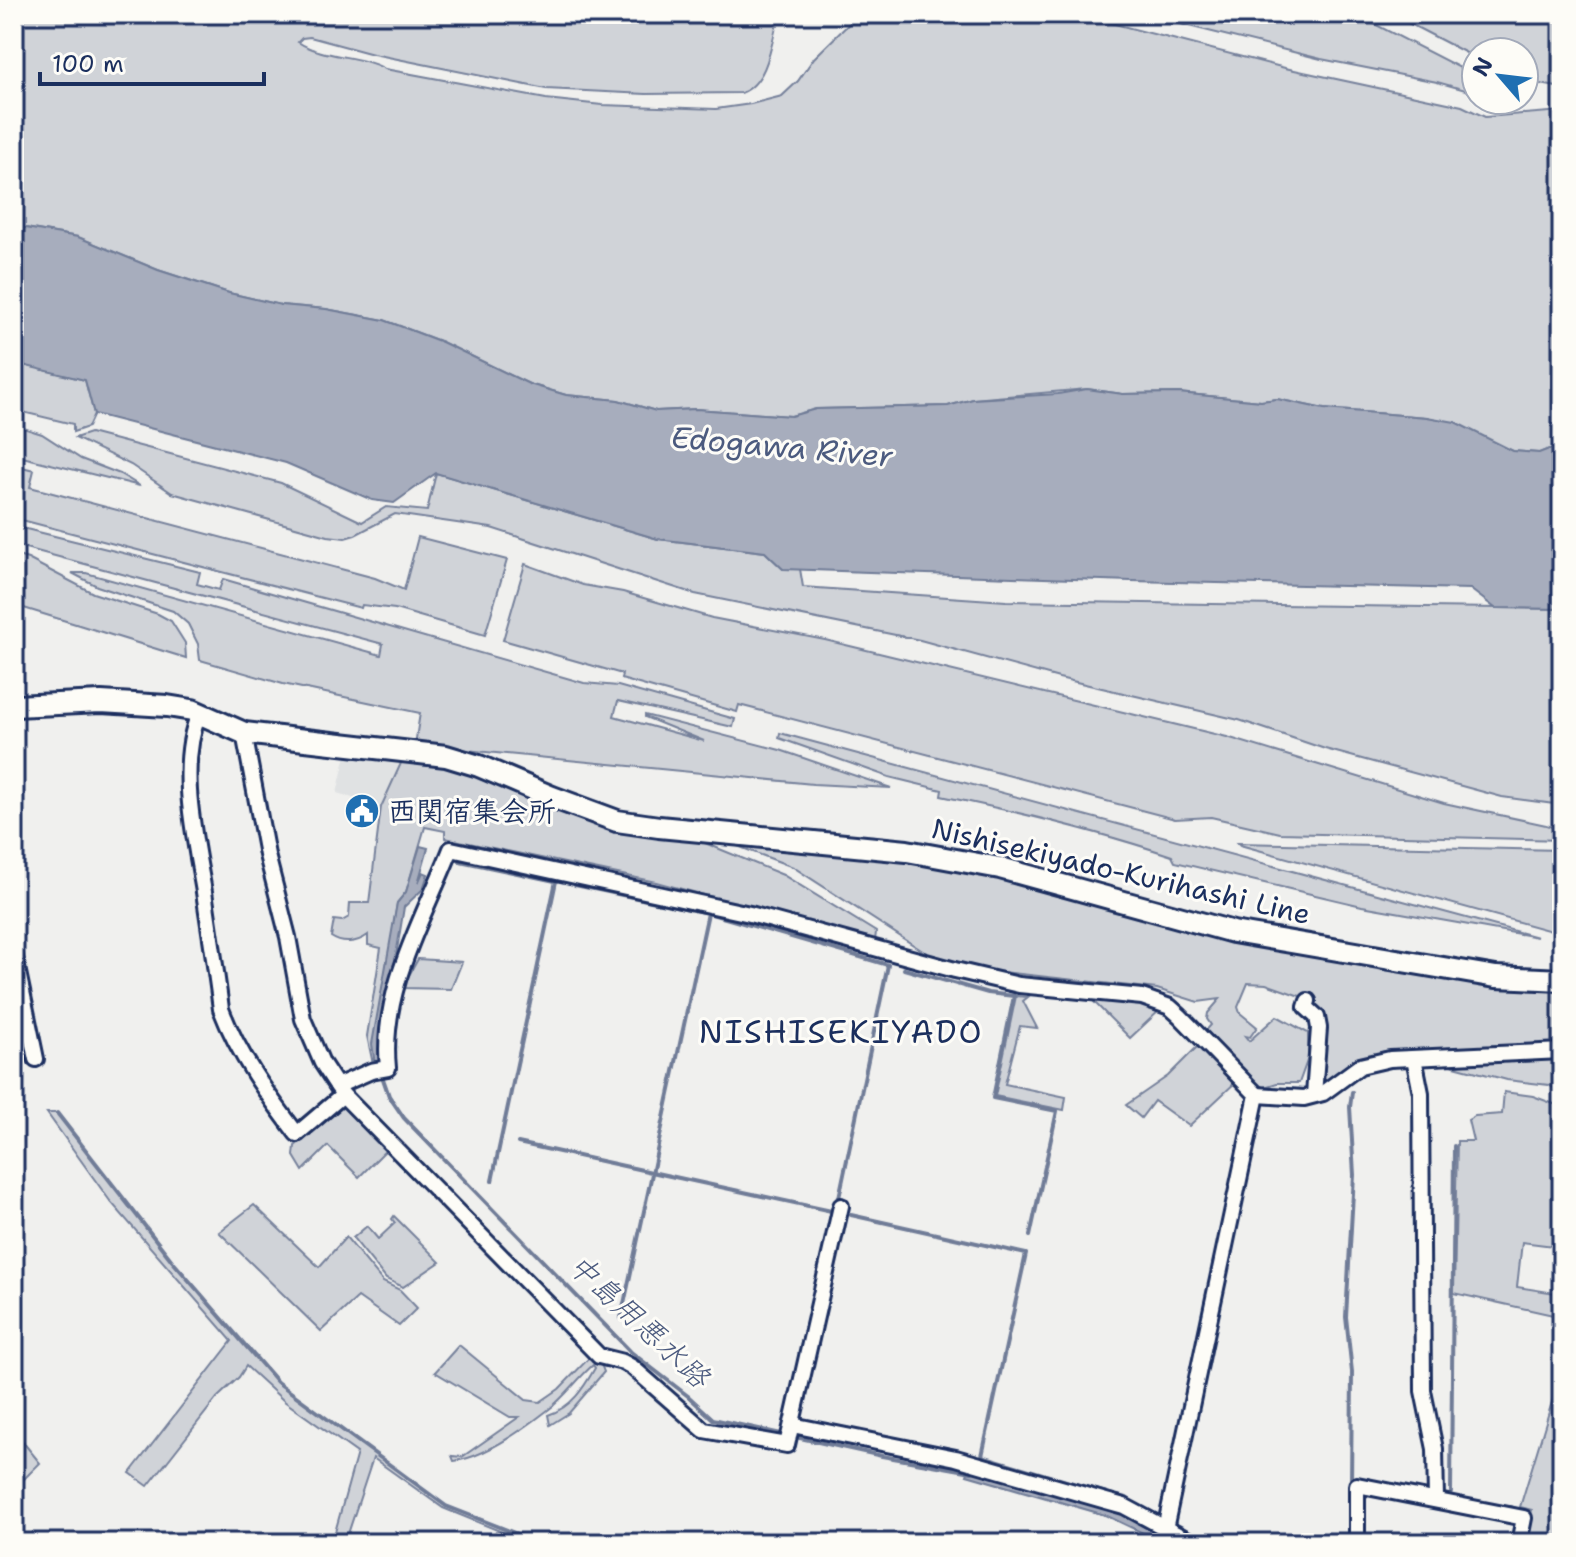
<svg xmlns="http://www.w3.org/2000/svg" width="1576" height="1557" viewBox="0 0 1576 1557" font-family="'Shantell Sans','Klee One',sans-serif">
<rect width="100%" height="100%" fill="#f0f0ee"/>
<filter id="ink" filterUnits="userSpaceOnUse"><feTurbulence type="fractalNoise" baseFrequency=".0125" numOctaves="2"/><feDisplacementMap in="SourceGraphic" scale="16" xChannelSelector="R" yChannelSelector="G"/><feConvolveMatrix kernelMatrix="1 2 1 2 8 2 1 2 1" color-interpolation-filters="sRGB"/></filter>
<g filter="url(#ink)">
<polygon fill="#e0e2e3" points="346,755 402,761 381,807 337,793"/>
<g fill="#d0d3d8" stroke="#76819b" stroke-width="2">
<path d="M14 14H779C772 39 769 83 741 93L646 94 546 89 373 54 310 37 302 38 298 42C324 59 359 54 385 69L546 99 602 105 716 109 751 104 782 96 798 81 814 58 859 14H1076L1285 68 1462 106 1485 117 1562 111V450L1549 449 1539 453 1513 451 1427 417 1324 409 1277 399 1261 401 1178 393 1123 394 1087 389 973 399 948 406 816 409 791 416 696 409 656 411 618 400 566 395 529 384 442 342 384 320 326 309 281 305 229 293 158 270 78 237 14 226Z"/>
<polygon points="1140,14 1355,14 1476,76 1476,93 1437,82 1321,59"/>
<polygon points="1391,14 1562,14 1562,88 1524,81 1524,52 1476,52 1476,58"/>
<polygon points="14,362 85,380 94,414 88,427 73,432 73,424 14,410"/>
<polygon points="14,425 42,434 81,459 120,474 140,486 14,455"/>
<polygon points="90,433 281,483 362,522 386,507 427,511 436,473 658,539 765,552 783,569 800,569 803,587 1006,601 1562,609 1562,805 1502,797 1325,749 1239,720 1059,678 920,640 695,594 491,528 395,514 355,535 345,538 328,536 172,493 131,465 75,438"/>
<polygon points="14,465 34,470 30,487 375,578 404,590 418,537 507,560 485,635 395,609 362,605 361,608 14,518"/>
<polygon points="14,526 200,572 197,584 219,590 223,579 584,683 618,686 735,719 733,727 618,701 614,716 704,741 645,717 645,715 780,750 891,788 813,784 415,745 420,713 283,684 200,660 198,644 188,624 173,611 97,586 72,573 86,573 381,655 383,644 14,545"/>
<polygon points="14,555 28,559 93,593 158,614 171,621 185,643 186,658 14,605"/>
<polygon points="525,564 583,585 623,592 712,618 825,640 1227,737 1444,803 1546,825 1562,830 1562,840 1280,833 1211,817 1175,819 739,705 737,712 621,679 622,674 503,640"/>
<path d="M780 733 1537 937 1362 906 1175 862 1172 856C1097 831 1019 812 941 796L942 790 889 777 779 738Z"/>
<path d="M402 761 440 766 481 775 579 818 612 829 700 841 783 875 876 932 875 941 656 882 445 838V831L425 827 406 892 397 903 373 1064 367 1036 381 948 368 945V935C357 943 343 945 331 937L334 920 342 921 349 917 350 903H369L381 807Z"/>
<polygon points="1238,843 1562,850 1562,934 1240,845"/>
<polygon points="732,844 897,860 997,876 1562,988 1562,1046 1427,1052 1385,1051 1361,1058 1325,1083 1321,1081 1325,1028 1321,1010 1314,1005 1314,1001 1266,984 1248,983 1238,1007 1240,1013 1257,1027 1250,1037 1245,1036 1249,1041 1277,1016 1308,1033 1308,1058 1299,1083 1277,1083 1258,1089 1202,1035 1211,1025 1207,1019 1208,1013 1220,999 1198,1002 1157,989 994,971 929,955 793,867"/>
<polygon points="418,959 462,962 451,989 402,988"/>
<polygon points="1016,996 1028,997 1023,1001 1037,1028 1020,1026 1005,1084 1066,1097 1064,1110 995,1096"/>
<polygon points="1089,997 1132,1001 1160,1010 1130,1038"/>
<polygon points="1201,1043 1237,1081 1189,1126 1154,1101 1141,1118 1126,1105 1168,1076"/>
<polygon points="1562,1057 1562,1094 1549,1085 1507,1080 1443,1063"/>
<polygon points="1504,1092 1533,1096 1562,1107 1562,1247 1522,1242 1517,1287 1562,1294 1562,1317 1454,1293 1457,1141 1473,1141 1468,1120 1475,1116 1502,1114"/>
<polygon points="342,1105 349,1106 387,1149 359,1177 328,1146 303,1171 294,1156 295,1146"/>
<polygon points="47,1113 57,1113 173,1262 277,1382 446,1506 540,1543 529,1543 443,1508 373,1458 345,1543 332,1543 357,1453 284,1401 246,1366 239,1377 217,1398 148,1486 130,1473 232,1341 110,1201"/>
<polygon points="254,1205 319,1267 346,1237 383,1282 400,1290 417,1308 399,1326 358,1297 321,1331 219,1232"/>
<polygon points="394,1216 440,1262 403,1287 386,1279 353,1238 367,1226 378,1239 395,1223 392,1219"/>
<path d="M459 1345 526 1400 540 1402 559 1389 591 1356 600 1362 604 1372 569 1413 550 1425 548 1415C572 1407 583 1389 595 1368L593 1365C577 1379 565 1397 548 1410 525 1428 483 1458 454 1461L452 1456 462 1457 519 1417H510L435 1372Z"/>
<polygon points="1562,1369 1562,1543 1524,1543 1532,1510 1520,1507"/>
<polygon points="14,1431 40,1463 14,1489"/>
</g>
<g fill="#a7adbd" stroke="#6f7b97" stroke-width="2">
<polygon points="14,226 78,237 158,270 229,293 281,305 326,309 384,320 442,342 529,384 566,395 618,400 656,411 696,409 791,416 816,409 948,406 973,399 1058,394 1087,389 1123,394 1178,393 1261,401 1277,399 1324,409 1427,417 1455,422 1513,451 1539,453 1549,449 1562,450 1562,609 1495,608 1470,589 1131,581 783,569 765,552 658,539 436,473 394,503 372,500 286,463 94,414 85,380 14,363"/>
<polygon points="420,846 428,848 418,883 423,872 428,874 423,889 404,907 383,1035 383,1063 375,1065 372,1044 397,903 406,892"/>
<polygon points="970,1467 1121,1512 1182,1543 1164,1543 1105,1515 967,1475"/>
</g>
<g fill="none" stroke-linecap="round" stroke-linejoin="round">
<g stroke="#6f7b97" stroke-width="4">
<polyline points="460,861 555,881"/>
<polyline points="904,969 988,993 1014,996 993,1098 1057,1111 1030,1236"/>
<polyline points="381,1073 389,1096 404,1118 631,1352 688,1396 713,1419 882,1456 972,1472"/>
<polyline points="57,1113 173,1262 277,1382 446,1506 540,1543"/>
<polyline points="518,1143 836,1212 888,965 708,913 575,885"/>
<polyline points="492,1181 556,881"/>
<polyline points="851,1215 1026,1254 982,1456 1123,1498 1157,1515"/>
<polyline points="621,1318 708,913"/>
<polyline points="1351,1485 1352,1372 1346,1317 1354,1175 1350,1107 1352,1092"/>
<polyline points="1451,1492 1454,1146"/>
<polyline points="1399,1500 1441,1508"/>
<polyline points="1177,1525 1211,1543"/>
</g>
<g stroke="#1b2f5e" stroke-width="20">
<g id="minor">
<path d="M199 714C177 766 195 838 204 892 210 931 216 970 221 1009 239 1056 267 1094 297 1134L343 1095"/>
<polyline points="244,733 267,855 288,937 303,1019 322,1063 343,1095 599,1356 623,1362 632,1367 704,1430 787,1445 841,1206"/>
<polyline points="14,953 36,1059"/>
<polyline points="1308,1001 1306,1007 1317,1017 1319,1028 1314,1095"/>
<polyline points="1414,1058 1421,1093 1423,1391 1435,1449 1436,1500"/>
<path d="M337 1086 371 1071 388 1068C380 990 424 918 451 849L750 914 955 970 1019 985 1142 997 1170 1007 1180 1016 1257 1095 1165 1529"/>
<polyline points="1257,1095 1304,1098 1323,1093 1360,1066 1390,1059 1562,1051"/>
<polyline points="792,1425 956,1458 1106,1501 1124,1506 1193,1543"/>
<polyline points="1357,1543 1357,1485 1524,1518 1519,1543"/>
</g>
</g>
<g stroke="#1b2f5e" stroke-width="26">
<polyline id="secondary" points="14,706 101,702 167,706 192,710 244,733 446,756 479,766 552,797 617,821 659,827 907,851 1000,868 1233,932 1496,977 1562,980"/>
</g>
<use href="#minor" stroke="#fdfcf7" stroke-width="14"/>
<use href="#secondary" stroke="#fdfcf7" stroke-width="20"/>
</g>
</g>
<defs>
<g id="civic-disc" transform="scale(1.8)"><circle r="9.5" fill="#1f6fb2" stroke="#fdfcf7"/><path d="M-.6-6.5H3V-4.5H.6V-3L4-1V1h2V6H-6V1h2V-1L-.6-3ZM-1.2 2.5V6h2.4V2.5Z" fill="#fff"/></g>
</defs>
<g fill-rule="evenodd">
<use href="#civic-disc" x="362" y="811"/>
</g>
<g text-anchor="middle" stroke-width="6" stroke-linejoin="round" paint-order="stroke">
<g font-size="28" font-weight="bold" fill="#1b2f5e" stroke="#fdfcf7" text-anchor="start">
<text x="388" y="821">西関宿集会所</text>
</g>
<g font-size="28" fill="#1b2f5e" stroke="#fdfcf7">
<text transform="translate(1121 871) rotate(13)" y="10">Nishisekiyado-Kurihashi Line</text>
</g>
<g font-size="30" font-style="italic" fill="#4c5b7f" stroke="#fdfcf7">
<text transform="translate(782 447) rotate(5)" y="10">Edogawa River</text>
<text transform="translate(639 1321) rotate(43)" y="10">中島用悪水路</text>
</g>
<g font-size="32" letter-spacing="2" fill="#1b2f5e" stroke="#fdfcf7">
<text x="841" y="1043">NISHISEKIYADO</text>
</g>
</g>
<rect width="1576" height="1557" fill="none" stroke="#fdfcf7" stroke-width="48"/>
<rect x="24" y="24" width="1528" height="1509" fill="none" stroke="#1b2f5e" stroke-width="3" filter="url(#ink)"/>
<g transform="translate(1500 76) rotate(298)"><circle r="38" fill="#fdfcf7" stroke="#a3aaba" stroke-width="2"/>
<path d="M0-6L14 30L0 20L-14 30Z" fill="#1f6fb2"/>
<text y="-12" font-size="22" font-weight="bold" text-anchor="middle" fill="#1b2f5e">N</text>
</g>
<path d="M40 72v12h224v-12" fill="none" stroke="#1b2f5e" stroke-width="4"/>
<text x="52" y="72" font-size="24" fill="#1b2f5e" stroke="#fdfcf7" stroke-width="6" paint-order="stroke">100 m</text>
</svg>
